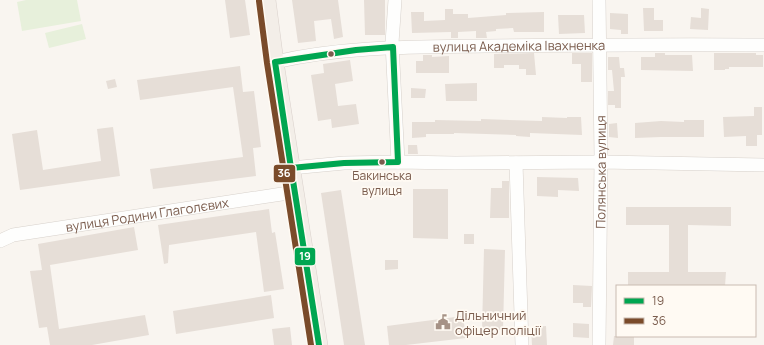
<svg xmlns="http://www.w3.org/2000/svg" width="764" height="345" viewBox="0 0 764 345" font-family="Manrope,sans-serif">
<rect width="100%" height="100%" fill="#f9f5f0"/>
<g fill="#e7f0db">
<polygon points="26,0 77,0 81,21 22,31 17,2"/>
<polygon points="82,24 86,39 49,48 45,33"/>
</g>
<g fill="#e6ded7">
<polygon points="225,0 245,0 250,35 230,38"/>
<polygon points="292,0 338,0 343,37 334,39 331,19 314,21 316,41 298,43"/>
<polygon points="364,0 385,0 385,35 365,35"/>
<polygon points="643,8 654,8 654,20 663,20 663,31 644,31"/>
<polygon points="701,8 709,9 708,30 690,29 691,17 701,18"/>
<polygon points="445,9 453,9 453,14 468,14 468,18 506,15 506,13 544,12 544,32 514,32 513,28 496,29 496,31 486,32 487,38 476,38 476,31 458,32 458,38 451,38 451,32 412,33 411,12 424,12 424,21 445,20"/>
<polygon points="610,13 628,14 628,34 621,34 621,30 610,29"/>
<polygon points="558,15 584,15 585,33 559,34"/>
<polygon points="534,53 536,75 526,75 526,69 519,69 519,65 504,65 504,68 494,68 494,54"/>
<polygon points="572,53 592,53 592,82 581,82 581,64 572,64"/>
<polygon points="655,53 665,53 665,55 692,55 693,71 641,70 641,57 655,57"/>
<polygon points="714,53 756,53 756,55 763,55 763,67 729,67 729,69 725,69 725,70 714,70"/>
<polygon points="423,55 432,55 432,57 449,56 449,73 416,73 416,61 423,61"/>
<polygon points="608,57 619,57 620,68 624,68 625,77 621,77 621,108 615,108 615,105 608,105 608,91 614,91 612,70 608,70"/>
<polygon points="350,60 353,81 335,84 338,106 356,104 359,124 332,128 331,119 318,121 311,75 324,73 323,64"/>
<polygon points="240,66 243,92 254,91 261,147 253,148 256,176 153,189 150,169 243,157 233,87 140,100 137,80"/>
<polygon points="115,79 117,87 108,89 106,81"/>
<polygon points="477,83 477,101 446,101 445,84"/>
<polygon points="411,88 426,89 425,98 411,98"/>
<polygon points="754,107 762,107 762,135 757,135 757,146 746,146 746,136 724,137 723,117 754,116"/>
<polygon points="542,117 567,118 567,117 581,117 582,135 530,133 530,137 516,136 516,135 454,133 454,134 426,134 426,137 412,138 412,122 435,122 435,120 481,121 481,119 542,121"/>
<polygon points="684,120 704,120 704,137 661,137 635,138 635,123 661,121 684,122"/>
<polygon points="617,123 618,138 609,137 609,124"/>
<polygon points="113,127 120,176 20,190 12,134 37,130 43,170 101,161 97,129"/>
<polygon points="408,145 417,145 418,154 408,154"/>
<polygon points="537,177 578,178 579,191 558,190 558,197 537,196"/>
<polygon points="502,181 509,181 509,218 490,218 491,188 502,188"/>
<polygon points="413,189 448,189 448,239 413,238"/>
<polygon points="341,190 365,345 344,345 321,193"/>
<polygon points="626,207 731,207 731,226 688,225 688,272 726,272 725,286 628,286 628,272 669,272 669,225 626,225"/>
<polygon points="269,209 272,233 275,232 284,289 264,292 256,232 169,245 168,263 164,264 158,225"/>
<polygon points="134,227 138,250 50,265 59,329 145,315 149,335 92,345 50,345 47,327 39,328 30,271 42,270 38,244"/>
<rect x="464" y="234" width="10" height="10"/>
<polygon points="484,249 505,250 503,330 482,330"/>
<polygon points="385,260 398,260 398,269 385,270"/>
<polygon points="573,285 592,286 591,307 583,307 583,303 573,303"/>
<polygon points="271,295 274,318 176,334 173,311"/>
<polygon points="463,316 466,338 406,345 389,345 387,326"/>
<polygon points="573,323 589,324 589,338 573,337"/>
<polygon points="546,326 547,345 532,345 531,327"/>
<polygon points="290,327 292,345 274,345 272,329"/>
<polygon points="614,336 634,336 634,345 613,345"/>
</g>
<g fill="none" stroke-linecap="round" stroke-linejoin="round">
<g stroke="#d7d1cb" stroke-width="14">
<g id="minor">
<polyline points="395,0 392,43 398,162"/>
<path id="s1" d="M275 62C345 46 415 47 486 46 579 45 671 44 764 45"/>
<polyline points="516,163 522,345"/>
<polyline points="291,168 344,163 398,162 455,163 601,162 764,165"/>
<path id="s2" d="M0 241 13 235 295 192"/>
<path id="s3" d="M599 345 601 158 599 0"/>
</g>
</g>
<g stroke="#dad1cc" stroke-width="18">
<polyline id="major" points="267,0 275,62 319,345"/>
</g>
<use href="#minor" stroke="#fefefd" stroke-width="13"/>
<use href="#major" stroke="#f3eee8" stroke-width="17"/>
<g stroke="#fffaf3" stroke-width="9">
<g id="bus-1">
<polygon points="393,47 398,162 344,163 291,168 275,62 356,50"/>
<polyline points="291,168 319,345"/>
</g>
</g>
<g stroke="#fffaf3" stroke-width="9">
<polyline id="bus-2" points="259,1 267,63 311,345"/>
</g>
<use href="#bus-1" stroke="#00a651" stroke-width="6"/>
<use href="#bus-2" stroke="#7a4b2a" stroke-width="6"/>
</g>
<defs>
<g id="civic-bare" transform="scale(1.2)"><path d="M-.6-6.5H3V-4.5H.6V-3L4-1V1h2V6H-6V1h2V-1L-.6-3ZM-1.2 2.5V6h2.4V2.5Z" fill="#a69286" stroke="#fffaf3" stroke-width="2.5" paint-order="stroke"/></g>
</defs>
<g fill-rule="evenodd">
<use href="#civic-bare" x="443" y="322"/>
</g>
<g fill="#7a5c4d" stroke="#fffaf3" stroke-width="1.5">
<circle cx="331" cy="54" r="3.5"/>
<circle cx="382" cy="162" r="3.5"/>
</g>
<g text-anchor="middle" stroke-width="3.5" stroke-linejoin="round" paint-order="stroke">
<g font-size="12" fill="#7a5c4d" stroke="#fffaf3">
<text x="382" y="180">Бакинська<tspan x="382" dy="15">вулиця</tspan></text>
</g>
<g font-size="13" fill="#7a5c4d" stroke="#fffaf3">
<text dy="5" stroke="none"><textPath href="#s1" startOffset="245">вулиця Академіка Івахненка</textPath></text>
<text dy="5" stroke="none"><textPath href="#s3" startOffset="173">Полянська вулиця</textPath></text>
<text dy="5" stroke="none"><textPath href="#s2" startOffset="150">вулиця Родини Глаголєвих</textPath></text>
</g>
<g font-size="13" fill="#7a5c4d" stroke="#fffaf3" text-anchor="start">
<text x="455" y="320">Дільничний<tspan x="455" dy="15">офіцер поліції</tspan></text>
</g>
</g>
<g stroke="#fffaf3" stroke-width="1.5">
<rect x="273" y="164" width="23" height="19" rx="4" fill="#7a4b2a"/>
<rect x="294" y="247" width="22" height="19" rx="4" fill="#00a651"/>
</g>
<g font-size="11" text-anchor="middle" font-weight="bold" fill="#fff">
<text x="284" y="177">36</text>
<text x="305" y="260">19</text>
</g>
<rect x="616" y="285" width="140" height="52" fill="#fffaf3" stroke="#cabbb1"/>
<rect x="624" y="298" width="20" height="6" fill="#00a651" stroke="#cabbb1"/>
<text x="652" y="305" font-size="12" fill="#7a5c4d">19</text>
<rect x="624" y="318" width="20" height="6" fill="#7a4b2a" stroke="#cabbb1"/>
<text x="652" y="325" font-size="12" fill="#7a5c4d">36</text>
</svg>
